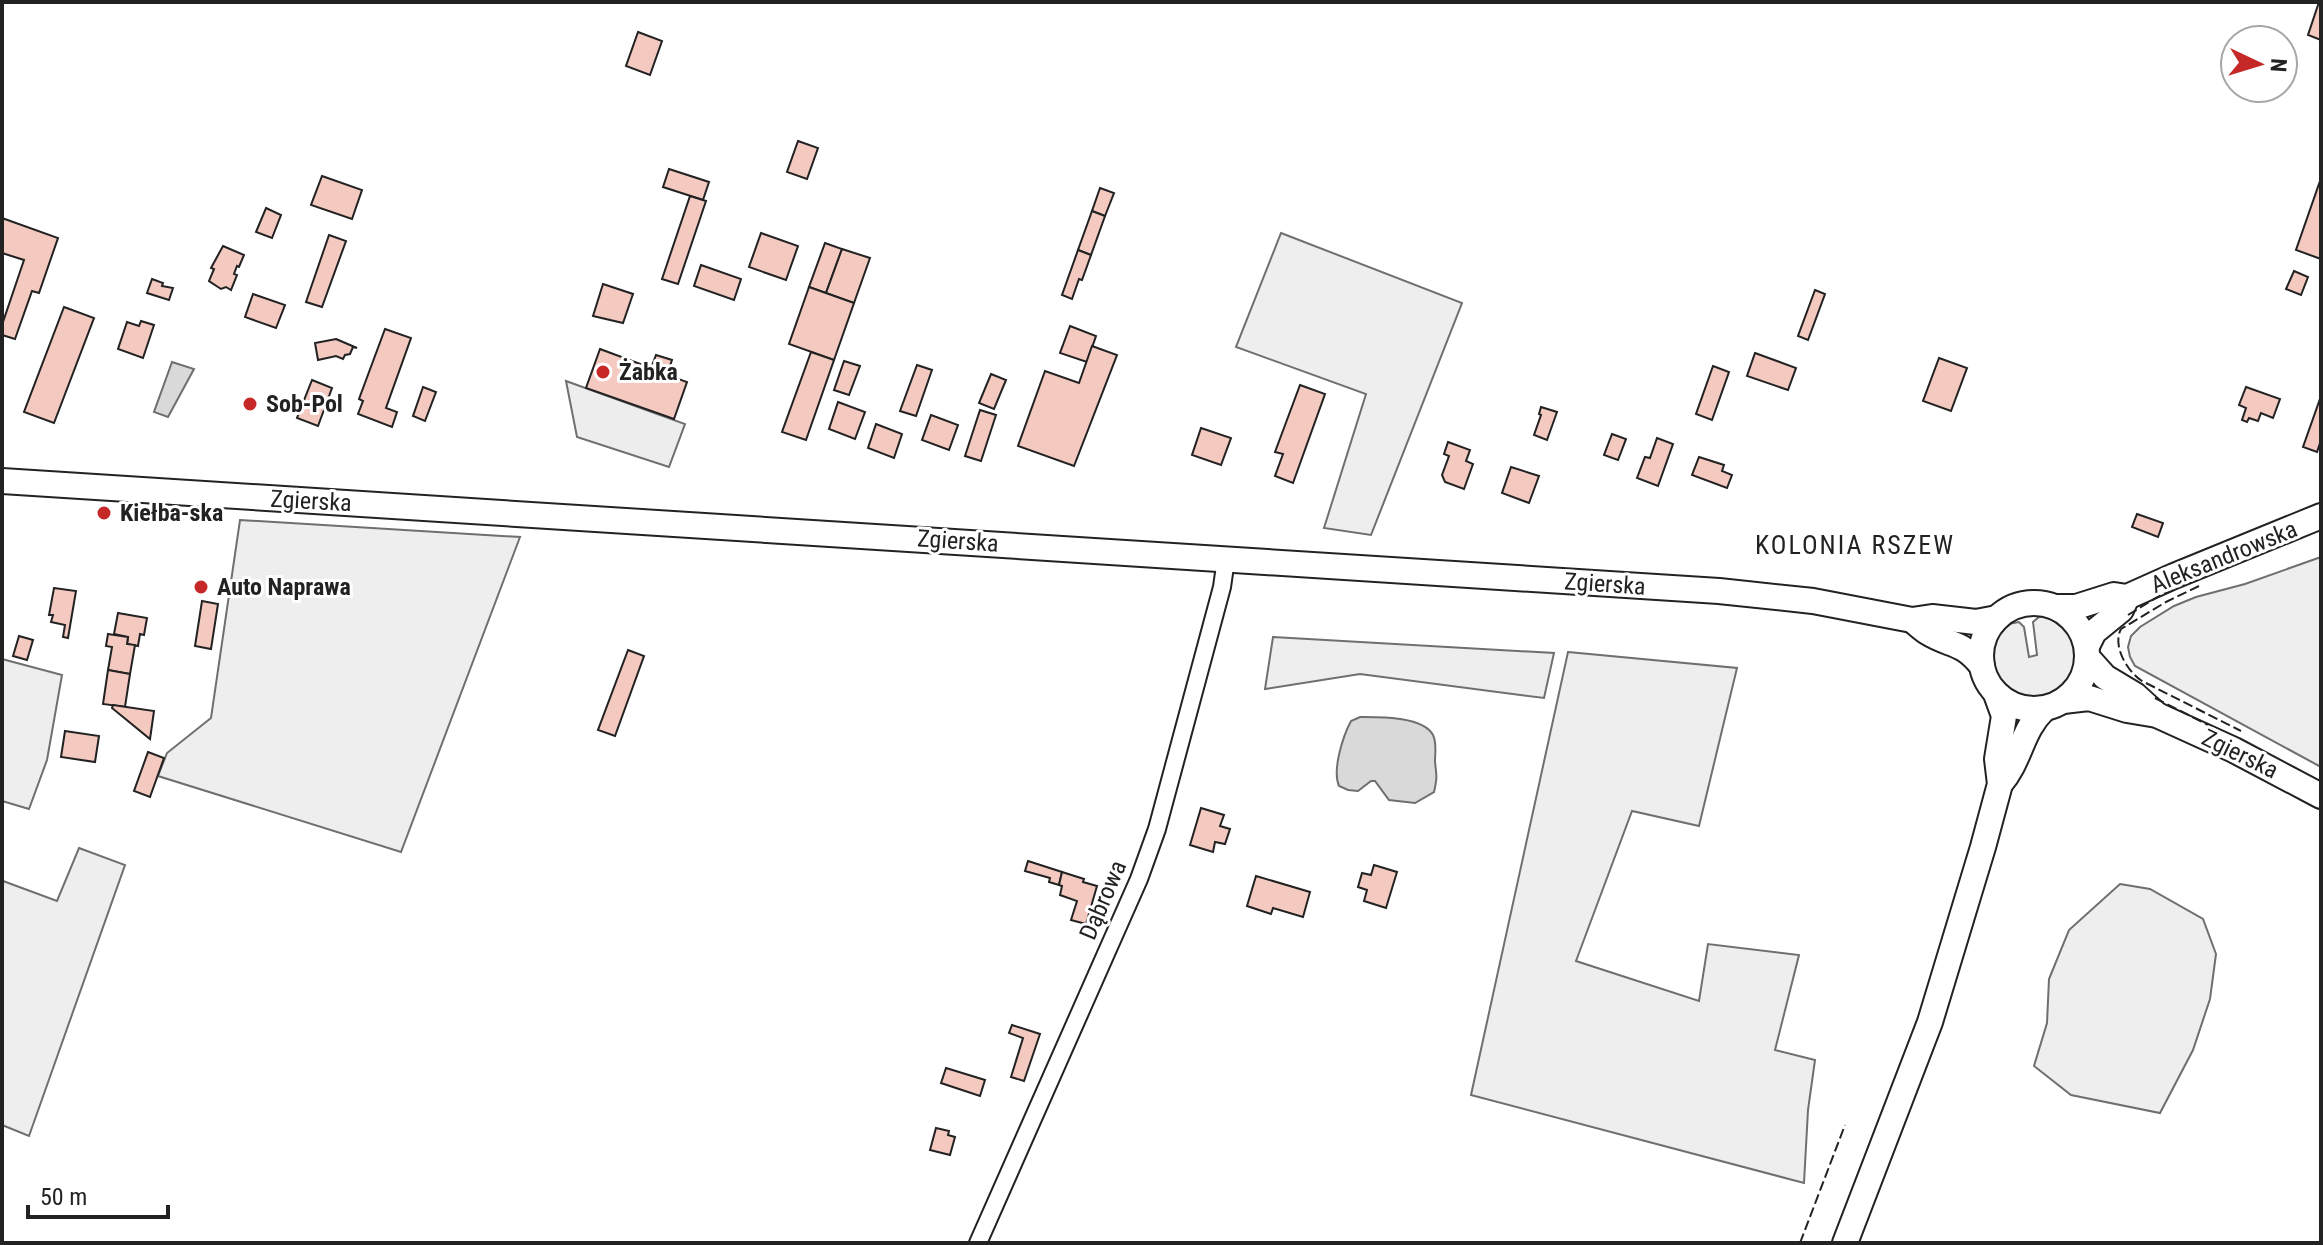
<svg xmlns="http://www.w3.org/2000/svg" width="2323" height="1245" viewBox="0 0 2323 1245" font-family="'Roboto Condensed',sans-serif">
<rect width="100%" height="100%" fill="#fff"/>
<g fill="#eee" stroke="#6f6f6f" stroke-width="2">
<polygon points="1281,233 1462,303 1371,535 1324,528 1366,394 1236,347"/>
<polygon points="240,520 520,537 401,852 158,776 167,753 211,718"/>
<polygon points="2321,557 2321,767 2135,666 2130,657 2128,647 2131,636 2140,627 2174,606 2196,597 2245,584"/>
<path d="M2045 616C2060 622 2074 634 2075 651 2077 664 2073 676 2064 686 2025 726 1963 665 2008 624L2019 622 2024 627 2029 657 2037 655 2033 622 2039 617Z"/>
<polygon points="1273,637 1554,653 1544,698 1360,674 1265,689"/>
<polygon points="1568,652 1737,668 1699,826 1632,811 1576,961 1699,1001 1708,944 1799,955 1775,1050 1815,1060 1808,1110 1804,1183 1471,1095"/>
<polygon points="2,659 62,675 47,760 29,809 2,801"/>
<polygon points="79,848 125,865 29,1136 2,1125 2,882 3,881 57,901"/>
<polygon points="2120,884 2150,889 2203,919 2216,954 2210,999 2193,1050 2160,1113 2071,1095 2034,1066 2047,1023 2049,979 2069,930"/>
</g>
<polygon fill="#ededed" stroke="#6f6f6f" stroke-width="2" points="566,381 685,424 669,467 577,437"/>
<g fill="#d9d9d9" stroke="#6f6f6f" stroke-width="2">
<polygon points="172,362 194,369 168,417 154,412"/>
<path d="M1360 717C1379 717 1423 716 1433 735 1437 743 1435 752 1435 761 1436 775 1438 775 1434 792L1415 803 1389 800 1375 781H1371L1358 791 1348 790 1339 786C1332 770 1343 736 1351 721Z"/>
</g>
<g fill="#f3c9c0" stroke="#222" stroke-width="2">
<polygon points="2319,2 2321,2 2321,40 2308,35"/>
<polygon points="638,32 662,41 650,75 626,66"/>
<polygon points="798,141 818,148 807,179 787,172"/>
<polygon points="669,169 709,182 703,200 663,187"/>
<polygon points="322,176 362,190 352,219 311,205"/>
<polygon points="2320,181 2321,181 2321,259 2296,250"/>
<polygon points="1100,188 1114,193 1105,216 1092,211"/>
<polygon points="690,196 706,201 678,284 662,279"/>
<polygon points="266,208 281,215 272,238 256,232"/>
<polygon points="1092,211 1105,216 1091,255 1078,250"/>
<polygon points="2,218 58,238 39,293 32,291 15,339 2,335 2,325 24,260 2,253"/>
<polygon points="761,233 798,246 786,280 749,267"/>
<polygon points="329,235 346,241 322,307 306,302"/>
<polygon points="825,243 842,249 826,293 809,287"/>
<polygon points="223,246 244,255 239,267 237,266 234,274 237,275 231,290 226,287 221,289 209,281 214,269 211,268"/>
<polygon points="842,249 870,258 854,303 826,293"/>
<polygon points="1078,250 1091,255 1082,280 1079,279 1072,299 1062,295"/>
<polygon points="701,265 741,279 734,300 694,286"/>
<polygon points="2294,271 2308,277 2301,295 2286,289"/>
<polygon points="152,279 163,283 162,286 173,288 169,300 147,293"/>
<polygon points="603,284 633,294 623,323 593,316"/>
<polygon points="809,287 854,303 834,360 789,344"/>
<polygon points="1815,290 1825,294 1808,340 1798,336"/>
<polygon points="253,294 285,305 276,328 245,317"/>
<polygon points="64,307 94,318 54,423 24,412"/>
<polygon points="141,321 154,325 143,358 118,349 127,322 139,326"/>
<polygon points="1070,326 1096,336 1087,362 1060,353"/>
<polygon points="385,329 411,338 386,408 397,412 392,427 358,414 363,401 359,399"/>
<polygon points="336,339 357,348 353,347 350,354 345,355 343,359 336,356 318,360 315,343"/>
<polygon points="1092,346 1117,355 1074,466 1018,446 1045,371 1079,383"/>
<polygon points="600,349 651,368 656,355 672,360 667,375 687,382 674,419 586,388"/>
<polygon points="811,352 834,360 806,440 782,432"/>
<polygon points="1755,353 1796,368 1788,390 1747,376"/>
<polygon points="1939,358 1967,368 1951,411 1923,401"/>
<polygon points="844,361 860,366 849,395 834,390"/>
<polygon points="917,365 932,370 916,416 900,411"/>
<polygon points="1713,366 1729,372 1712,420 1696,414"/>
<polygon points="991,374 1006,380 994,409 979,403"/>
<polygon points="312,380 332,388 318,426 297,418"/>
<polygon points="1300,385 1325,394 1293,483 1275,476 1283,454 1275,452"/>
<polygon points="423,387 436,392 425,421 413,416"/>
<polygon points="2246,387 2280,399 2273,418 2261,413 2258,421 2249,418 2247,422 2242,420 2246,408 2239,405"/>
<polygon points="2321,396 2321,440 2317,452 2303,447"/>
<polygon points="838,402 865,412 855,439 829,429"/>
<polygon points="1541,407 1557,412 1547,440 1534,435 1541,415 1539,414"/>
<polygon points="980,410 996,415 981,461 965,456"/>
<polygon points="931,415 958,425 949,450 922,440"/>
<polygon points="876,424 902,434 894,458 868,448"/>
<polygon points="1201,428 1231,438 1221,465 1192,455"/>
<polygon points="1612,434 1626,439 1618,460 1604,455"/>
<polygon points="1657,438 1673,444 1658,486 1637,478 1645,457 1650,458"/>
<polygon points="1448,442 1470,450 1466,461 1473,464 1464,489 1445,482 1442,475 1449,456 1444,454"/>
<polygon points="1699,457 1724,465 1722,471 1732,475 1727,488 1692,475"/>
<polygon points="1511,467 1539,476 1529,503 1502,493"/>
<polygon points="2137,514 2163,523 2158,537 2132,527"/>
<polygon points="54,588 76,591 68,638 63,637 65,625 51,622 53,615 49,615"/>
<polygon points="202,601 218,604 211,649 195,646"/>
<polygon points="118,613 147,618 144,635 140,634 138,646 127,644 128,637 114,634"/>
<polygon points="108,634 128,637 127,644 135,645 130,674 108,670 112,647 106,646"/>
<polygon points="19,636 33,640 27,660 13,656"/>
<polygon points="628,650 644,656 615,736 598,730"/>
<polygon points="108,670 130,674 125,707 103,704"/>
<polygon points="113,705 154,711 150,739 112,708"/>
<polygon points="65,731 99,736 95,762 61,757"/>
<polygon points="148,752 164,758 150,797 134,791"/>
<polygon points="1201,808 1224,815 1220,826 1230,829 1225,844 1215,842 1213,852 1190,845"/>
<polygon points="1028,861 1062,872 1059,885 1049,882 1050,878 1025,871"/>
<polygon points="1374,865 1397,872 1386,908 1364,901 1367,890 1358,887 1362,873 1371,875"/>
<polygon points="1062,872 1084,879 1083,882 1097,886 1086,924 1071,920 1077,901 1060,895 1062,886 1059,885"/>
<polygon points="1256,876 1310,892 1303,917 1273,908 1271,914 1247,906"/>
<polygon points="1012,1025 1040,1034 1024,1081 1011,1077 1023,1038 1009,1033"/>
<polygon points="946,1068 985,1080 980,1096 941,1083"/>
<polygon points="936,1128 949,1131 948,1135 955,1137 950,1155 930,1150"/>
</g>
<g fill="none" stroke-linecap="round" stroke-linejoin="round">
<g stroke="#222" stroke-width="20">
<polyline id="minor" points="978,1243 1139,879 1157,829 1222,587 1226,559"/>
</g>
<g stroke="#222" stroke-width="28">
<g id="secondary">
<polyline points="2,481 1719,591 1813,601 1912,620 1932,617 1976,622 1997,618"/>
<circle cx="2034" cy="656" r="53"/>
<polyline points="2055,607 2076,607 2114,595 2127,597 2174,576 2321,516"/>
<path d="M1912 620C1917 624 1922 629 1927 632 1951 647 1961 640 1982 666"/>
<polyline points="2087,646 2094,632 2121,610 2127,597"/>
<polyline points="2087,657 2105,677 2135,695 2157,715"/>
<polyline points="2063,701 2089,698 2127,710 2157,715 2234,750 2321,796"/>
<path d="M2000 784C2021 760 2021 731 2044 709"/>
<polyline points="1845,1243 1930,1022 1983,847 2000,784 1997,759 2004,716 1996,694"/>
</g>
</g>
<use href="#minor" stroke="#fff" stroke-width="16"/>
<use href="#secondary" stroke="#fff" stroke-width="24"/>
<g stroke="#222" stroke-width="2" stroke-dasharray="10 4" stroke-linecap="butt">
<path d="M2199 586 2166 602 2121 629C2112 646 2127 671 2142 681L2241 731"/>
<polyline points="2128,615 2159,596 2191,582"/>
<polyline points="2155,698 2212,727"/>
<polyline points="1800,1243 1845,1125"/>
</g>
</g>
<g fill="#c62828" stroke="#fff" stroke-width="3">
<circle cx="603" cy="372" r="8"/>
<circle cx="250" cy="404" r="8"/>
<circle cx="104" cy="513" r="8"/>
<circle cx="201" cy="587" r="8"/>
</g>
<g text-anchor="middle" stroke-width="6" stroke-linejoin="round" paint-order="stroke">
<g font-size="24" font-weight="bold" fill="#222" stroke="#fff" text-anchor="start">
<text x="619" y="380">Żabka</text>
<text x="266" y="412">Sob-Pol</text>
<text x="120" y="521">Kiełba-ska</text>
<text x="217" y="595">Auto Naprawa</text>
</g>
<g font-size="24" fill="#222" stroke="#fff">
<text transform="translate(311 501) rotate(3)" y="8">Zgierska</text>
<text transform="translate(958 541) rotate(4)" y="8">Zgierska</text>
<text transform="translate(2224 557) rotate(-22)" y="8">Aleksandrowska</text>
<text transform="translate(1605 584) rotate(4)" y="8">Zgierska</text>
<text transform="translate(2240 754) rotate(26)" y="8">Zgierska</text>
<text transform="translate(1103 900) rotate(-67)" y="8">Dąbrowa</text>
</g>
<g font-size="26" letter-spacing="2" fill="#222" stroke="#fff">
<text x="1855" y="554">KOLONIA RSZEW</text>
</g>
</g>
<rect width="2323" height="1245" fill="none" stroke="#222222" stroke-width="8"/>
<g transform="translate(2259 64) rotate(94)"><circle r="38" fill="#ffffff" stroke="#a7a7a7" stroke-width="2"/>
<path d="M0-6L14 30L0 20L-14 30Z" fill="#c62828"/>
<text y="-12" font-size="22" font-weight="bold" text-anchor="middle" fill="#222222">N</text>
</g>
<path d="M28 1205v12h140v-12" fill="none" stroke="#222222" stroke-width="4"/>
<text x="40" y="1205" font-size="24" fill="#222222" stroke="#ffffff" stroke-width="6" paint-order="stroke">50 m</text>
</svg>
